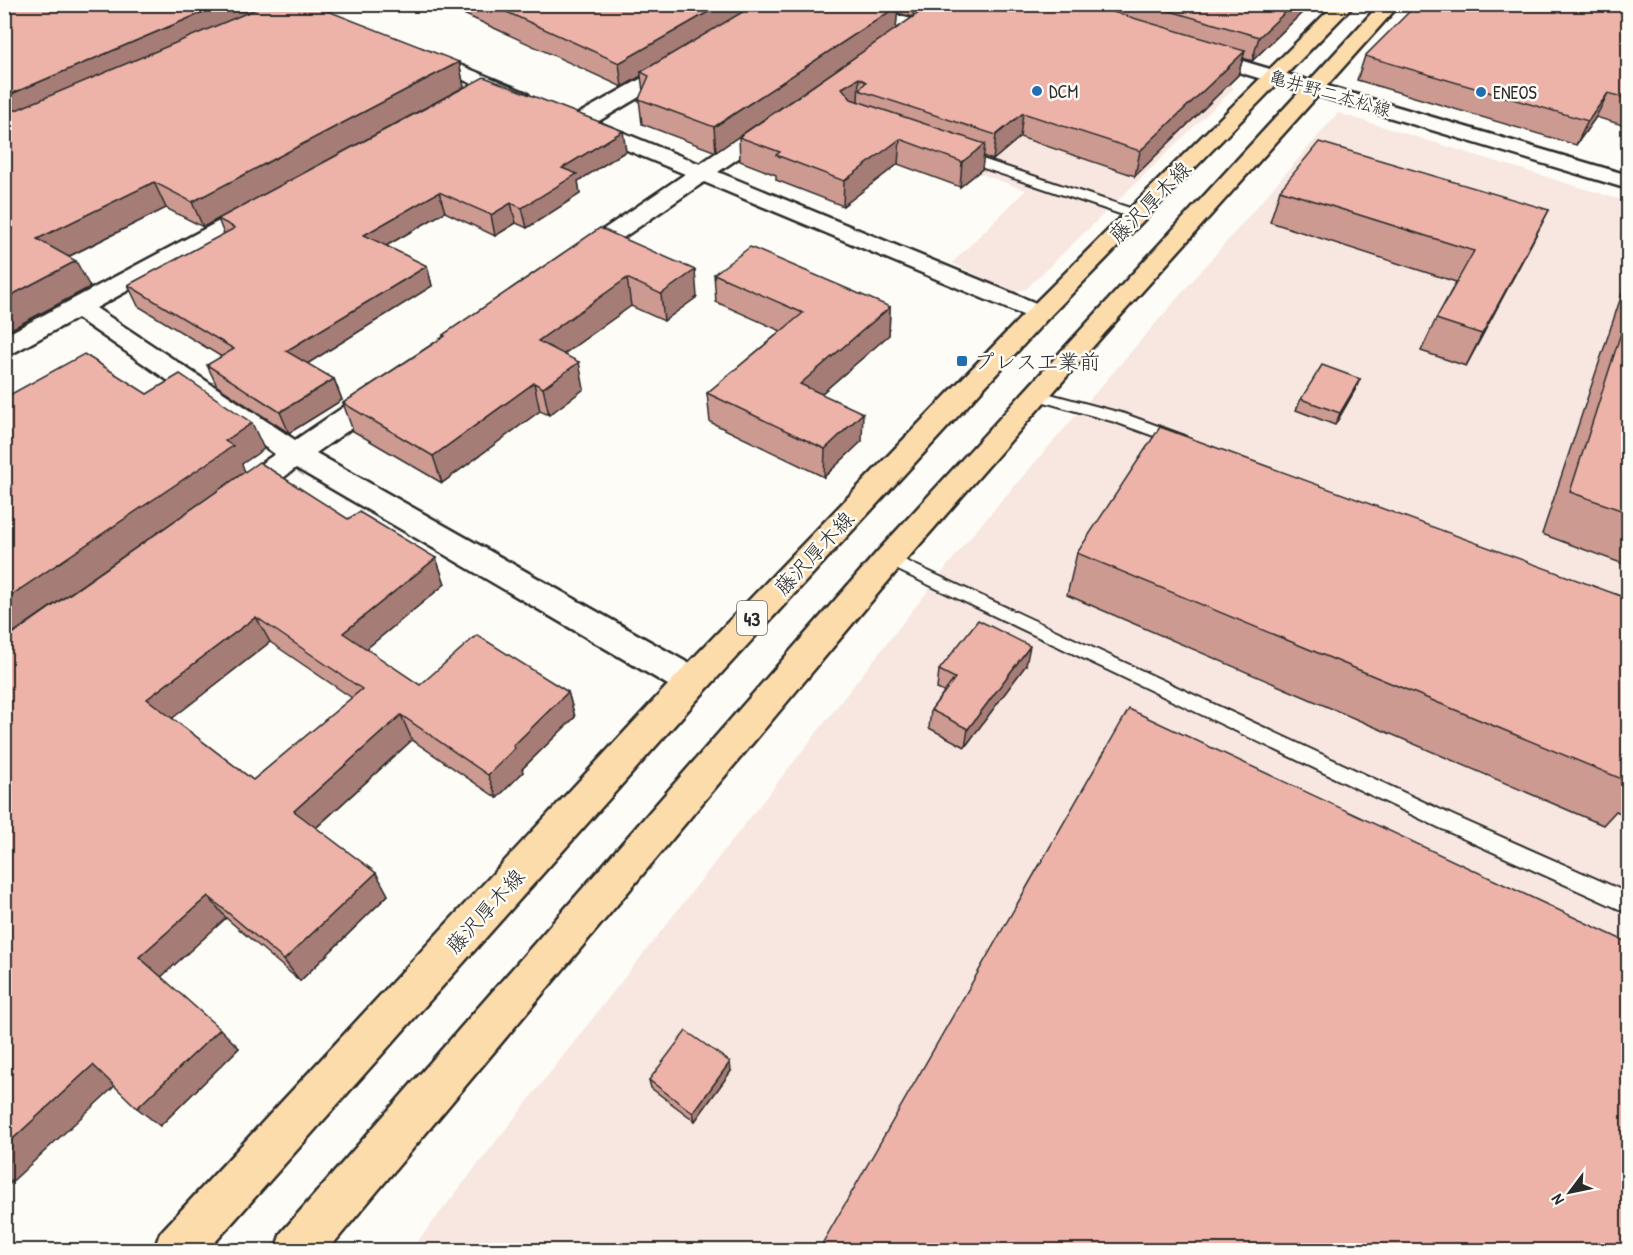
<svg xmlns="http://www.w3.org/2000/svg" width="1633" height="1255" font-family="'Patrick Hand','Klee One',sans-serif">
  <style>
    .built { fill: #f8e6e0 }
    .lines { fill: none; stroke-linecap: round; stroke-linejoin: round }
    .lane-casing { stroke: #2b2b2b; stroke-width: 4 }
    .street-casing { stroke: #2b2b2b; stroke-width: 5 }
    .secondary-casing { stroke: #2b2b2b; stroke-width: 5 }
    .primary-casing { stroke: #2b2b2b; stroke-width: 5 }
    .lane { fill: #fdfcf7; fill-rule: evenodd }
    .street { fill: #fdfcf7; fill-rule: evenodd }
    .secondary { fill: #fdfcf7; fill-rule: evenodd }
    .primary { fill: #fddcac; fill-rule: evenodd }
    .wall { fill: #cc9a91; stroke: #2b2b2b; stroke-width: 1.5; fill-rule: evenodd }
    .shaded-wall { fill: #a67d76; stroke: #2b2b2b; stroke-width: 1.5 }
    .building { fill: #edb3a9; stroke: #2b2b2b; stroke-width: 1.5; fill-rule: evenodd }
    .poi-dot { fill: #1f6fb2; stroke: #fdfcf7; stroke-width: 2 }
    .labels { text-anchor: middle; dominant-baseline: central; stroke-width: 5; stroke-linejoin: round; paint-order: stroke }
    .far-poi-label { font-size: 18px; fill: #2b2b2b; stroke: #fdfcf7; text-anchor: start }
    .far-street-label { font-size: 18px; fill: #2b2b2b; stroke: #fdfcf7 }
    .shield { fill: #fdfcf7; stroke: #6a6a68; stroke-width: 1.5 }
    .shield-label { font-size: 20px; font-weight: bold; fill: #2b2b2b }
    .street-label { font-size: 21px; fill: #2b2b2b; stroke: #fdfcf7 }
    .poi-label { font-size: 21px; fill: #2b2b2b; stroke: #fdfcf7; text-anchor: start }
  </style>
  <rect width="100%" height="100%" fill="#fdfcf7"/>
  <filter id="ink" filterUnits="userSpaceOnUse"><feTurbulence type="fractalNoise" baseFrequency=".0167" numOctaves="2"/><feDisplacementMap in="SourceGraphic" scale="12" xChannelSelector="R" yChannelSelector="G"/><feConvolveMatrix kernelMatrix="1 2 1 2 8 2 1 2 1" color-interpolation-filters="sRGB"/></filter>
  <g filter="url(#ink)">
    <g class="built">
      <path d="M1221 77 1234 88 1026 289 1011 292 952 263 1026 190 815 115Z"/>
      <path d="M1338 113 1628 202V1250H411L967 541Z"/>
    </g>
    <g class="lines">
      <g class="lane-casing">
        <g id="lane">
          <path d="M961 152 1142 212 1143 215 1137 219 1132 218 957 159 955 156Z"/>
          <path d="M1035 390 1125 414 1185 436 1187 440 1179 445 1115 422 1030 398 1027 395Z"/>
          <path d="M889 553 1454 816 1628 893V913L1440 828 883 563 880 559 883 555Z"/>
        </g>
      </g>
      <g class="street-casing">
        <g id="street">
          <path d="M811 4H847L925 22 928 26 925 30 918 32 813 8Z"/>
          <path d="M421 49 527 93 530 97 527 101 520 103 513 101 414 59 411 55 414 51Z"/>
          <path d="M681 58 688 60 691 64 688 68 597 122 700 164 768 117 776 116 784 117 787 122 784 127 718 172 1048 308 1052 313 1048 318 1039 321 1030 318 704 182 585 264 576 266 567 264 564 259 567 254 685 174 576 129 570 122 573 117 674 60Z"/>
          <path d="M261 201 269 203 273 208 269 213 96 308 295 440 376 385 386 382 396 385 400 391 396 397 316 453 704 672 709 682 704 692 692 696 680 692 296 468C276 482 249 512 223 504L219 497 223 490 275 454 77 318 13 353 4 355V336L253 203Z"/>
        </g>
      </g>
      <g class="secondary-casing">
        <path id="secondary" d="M1199 48 1628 175V189L1192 58 1189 54 1192 50Z"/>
      </g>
      <g class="primary-casing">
        <g id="primary">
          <path d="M1335 4H1355L1048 318 704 692 208 1250H154L160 1233 680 672 1030 308Z"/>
          <path d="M1380 4H1400L1104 334 900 567 328 1250H275L281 1233 878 551Z"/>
        </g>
      </g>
      <use href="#lane" class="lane"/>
      <use href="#street" class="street"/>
      <use href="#secondary" class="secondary"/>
      <use href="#primary" class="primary"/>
    </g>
    <g class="wall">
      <path d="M4 4 459 62 464 87 203 227 166 208 68 257 90 287 4 333Z"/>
      <path d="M442 4H929L913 17 897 13 896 29 716 152 642 124 639 99 643 91 641 76 622 87Z"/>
      <path d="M932 4H1311L1252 61 1243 58 1238 75 1135 176 1020 137 993 160 983 156 982 169 960 187 898 164 843 206 776 180V175L740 161 739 137Z"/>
      <path d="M1629 4V127L1596 117 1576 145 1357 80 1365 56Z"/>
      <path d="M626 151 578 181 580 194 527 228 516 223 495 236 445 212 386 246 427 266 432 286 307 364 334 379 342 400 289 433 217 386 207 365 222 357 138 306 128 285 224 234 218 219Z"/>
      <path d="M1280 190 1549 210 1466 366 1421 351 1436 319 1456 282 1270 222Z"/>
      <path d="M600 228 697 297 664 321 631 306 564 354 584 389 549 415 540 411 442 483 353 431 343 403 443 337V335Z"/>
      <path d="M1629 273V566L1542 534Z"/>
      <path d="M714 274 890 307 889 335 821 394 862 441 824 477 710 422 707 393 781 331 716 302Z"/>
      <path d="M1360 379 1355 390 1335 425 1296 410 1301 399Z"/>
      <path d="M348 519 436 558 445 584 366 649 420 685 568 692 575 717 522 769 523 772 497 798 412 740 316 828 376 873 388 895 300 981 226 918 161 977 239 1048 160 1126 115 1086 4 640ZM270 642 352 698 253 780 172 718Z"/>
      <path d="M1077 553 1629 599V817L1616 811 1603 825 1067 595Z"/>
      <path d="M1026 665 965 747 929 728 931 710 944 692 937 689 939 670Z"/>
      <path d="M731 1071 695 1121 651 1088 649 1080Z"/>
    </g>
    <g class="shaded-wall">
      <path d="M222 4H283L4 127V97Z"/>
      <path d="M722 4H764L641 72V76L622 87 619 63Z"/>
      <path d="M914 4H929L913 17Z"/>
      <path d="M1294 4H1311L1252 61 1259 37Z"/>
      <path d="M898 6 896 29 716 152 714 127Z"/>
      <path d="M1245 51 1238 75 1135 176 1140 151Z"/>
      <path d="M459 62 464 87 203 227 192 202Z"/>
      <path d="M859 78 858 102 842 113V88Z"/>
      <path d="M1608 93 1596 117 1576 145 1588 121Z"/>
      <path d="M1023 113 1020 137 993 160 996 135Z"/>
      <path d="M623 131 626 151 578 181 580 194 527 228 522 208 562 168Z"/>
      <path d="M900 139 898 164 843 206 844 181Z"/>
      <path d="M985 144 982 169 960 187 962 162Z"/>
      <path d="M154 182 166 208 51 265 37 239Z"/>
      <path d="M439 192 445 212 370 255 364 235Z"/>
      <path d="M511 203 516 223 495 236 491 215Z"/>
      <path d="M1549 210 1533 241 1466 366 1482 334Z"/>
      <path d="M76 261 90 287 4 333V299Z"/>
      <path d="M427 266 432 286 294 372 286 351Z"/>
      <path d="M695 270 697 297 664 321 661 294Z"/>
      <path d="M627 278 631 306 544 368 538 341Z"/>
      <path d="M890 307 889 335 800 412V384Z"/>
      <path d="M579 362 584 389 549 415 543 388Z"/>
      <path d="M334 379 342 400 289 433 280 412Z"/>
      <path d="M1360 379 1355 390 1335 425 1340 413Z"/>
      <path d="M534 383 540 411 442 483 433 456Z"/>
      <path d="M863 413 862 441 824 477 825 449Z"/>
      <path d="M252 423 264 449 242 464 245 472 4 639V600L225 441Z"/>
      <path d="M436 558 445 584 355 658 343 633Z"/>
      <path d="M256 617 270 642 165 724 147 699Z"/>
      <path d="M1030 646 1026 665 965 747 968 729Z"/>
      <path d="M568 692 575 717 522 769 523 772 497 798 488 775 513 746Z"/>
      <path d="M401 715 412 740 309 834 294 811Z"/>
      <path d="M376 873 388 895 300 981 284 960Z"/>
      <path d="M208 896 226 918 160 978 139 957Z"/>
      <path d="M220 1029 239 1048 160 1126 137 1108Z"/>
      <path d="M730 1062 731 1071 695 1121 693 1113Z"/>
      <path d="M93 1065 117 1084 4 1189V1147Z"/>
    </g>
    <g class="building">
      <path d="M4 4H222L4 97Z"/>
      <path d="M268 4H310L459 62 192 202 154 182 37 239 76 261 4 299V115Z"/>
      <path d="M489 4H722L619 63Z"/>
      <path d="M756 4H892L898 6 714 127 639 99 649 76 641 72Z"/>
      <path d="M932 4H1086L1245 51 1140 151 1023 113 996 135 861 91 860 89 866 82 859 78 842 88 851 99 985 144 962 162 900 139 844 181 776 155 780 152 739 137Z"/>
      <path d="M1146 4H1294L1259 37Z"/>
      <path d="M1417 4H1629V99L1608 93 1588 121 1365 56Z"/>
      <path d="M484 77 623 131 562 168 577 174 522 208 511 203 491 215 439 192 364 235 427 266 286 351 334 379 280 412 207 365 234 349 128 285 235 228 218 219Z"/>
      <path d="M1319 142 1549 210 1482 334 1436 319 1474 251 1280 190Z"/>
      <path d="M600 228 695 270 661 294 627 278 538 341 579 362 543 388 534 383 433 456 343 403 445 336 443 335Z"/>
      <path d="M750 247 890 307 800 384 863 413 825 449 707 393 803 313 714 274Z"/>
      <path d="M1629 308V513L1570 492Z"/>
      <path d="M84 354 147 394 180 374 252 423 225 441 233 446 4 600V398Z"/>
      <path d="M1322 365 1360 379 1340 413 1301 399Z"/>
      <path d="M1160 427 1629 599V782L1077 553Z"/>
      <path d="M259 462 348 519 359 512 436 558 343 633 420 685 477 635 568 692 513 746 515 748 488 775 401 715 294 811 376 873 284 960 208 896 139 957 220 1029 137 1108 93 1065 4 1147V640ZM256 617 362 689 253 780 147 699Z"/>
      <path d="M978 620 1030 646 968 729 931 710 955 678 939 670Z"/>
      <path d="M1129 709 1629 943V1251H818Z"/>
      <path d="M686 1031 730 1062 693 1113 649 1080Z"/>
    </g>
  </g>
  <g class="poi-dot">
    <circle cx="1037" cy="91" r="6"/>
    <circle cx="1481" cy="92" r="6"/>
    <rect x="956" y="355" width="12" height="12" rx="3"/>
  </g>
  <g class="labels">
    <g class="far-poi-label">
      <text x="1049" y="91">DCM</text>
      <text x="1493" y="92">ENEOS</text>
    </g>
    <g class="far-street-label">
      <text transform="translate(1330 93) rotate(16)">亀井野二本松線</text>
    </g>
    <rect class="shield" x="737" y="601" width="30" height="34" rx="4.5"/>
    <g class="shield-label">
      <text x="752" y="618">43</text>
    </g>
    <g class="street-label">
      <text transform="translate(1150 202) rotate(-45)">藤沢厚木線</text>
      <text transform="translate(814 553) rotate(-47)">藤沢厚木線</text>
      <text transform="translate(485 911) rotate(-48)">藤沢厚木線</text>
    </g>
    <g class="poi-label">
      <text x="974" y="361">プレス工業前</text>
    </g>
  </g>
  <rect width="1633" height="1255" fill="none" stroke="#fdfcf7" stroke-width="24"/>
  <rect x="12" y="12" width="1609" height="1231" fill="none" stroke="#2b2b2b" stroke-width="2" filter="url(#ink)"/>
  <g transform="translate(1570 1192) rotate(238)" stroke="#fdfcf7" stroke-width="4.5" paint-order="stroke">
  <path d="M0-4.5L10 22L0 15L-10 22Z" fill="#2b2b2b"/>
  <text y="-9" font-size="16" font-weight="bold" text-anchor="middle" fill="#2b2b2b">N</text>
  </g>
</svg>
